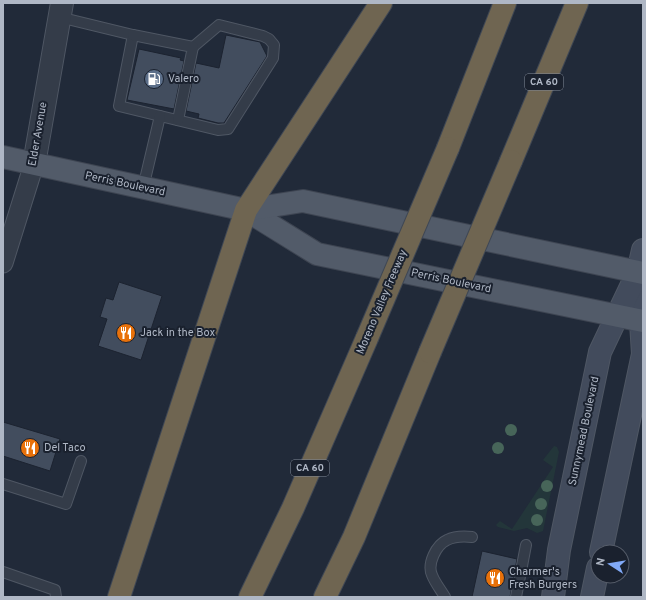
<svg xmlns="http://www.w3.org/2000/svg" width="646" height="600" font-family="Overpass,sans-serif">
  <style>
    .green { fill: #23363a }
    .building { fill: #424d5e; stroke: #1c2330 }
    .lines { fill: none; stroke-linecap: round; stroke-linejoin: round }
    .service-casing { stroke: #4f5764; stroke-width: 12 }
    .minor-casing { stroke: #4f5764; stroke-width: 21 }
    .tertiary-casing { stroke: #4f5764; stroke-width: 24 }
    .secondary-casing { stroke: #4f5764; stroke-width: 24 }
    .primary-casing { stroke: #3e4552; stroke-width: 24 }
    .motorway-casing { stroke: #3f4754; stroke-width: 24 }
    .service { stroke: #343c49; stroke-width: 10 }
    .minor { stroke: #343c49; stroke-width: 19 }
    .tertiary { stroke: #343c49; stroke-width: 22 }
    .secondary { stroke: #424b5c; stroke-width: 22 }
    .primary { stroke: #525b69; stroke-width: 22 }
    .motorway { stroke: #6f6551; stroke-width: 22 }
    .motorway-bridge-casing { stroke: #3f4754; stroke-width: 24; stroke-linecap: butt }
    .motorway-bridge { stroke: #6f6551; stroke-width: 22 }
    .tree { fill: #476559 }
    .labels { text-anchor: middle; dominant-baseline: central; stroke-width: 4; stroke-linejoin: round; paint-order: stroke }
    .shield { fill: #1a212e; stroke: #828a98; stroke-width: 1 }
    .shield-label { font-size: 10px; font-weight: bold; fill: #afb7c5 }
    .poi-label { font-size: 11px; fill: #afb7c5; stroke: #1a212e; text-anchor: start }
    .street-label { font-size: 11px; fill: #afb7c5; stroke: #1a212e }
  </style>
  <rect width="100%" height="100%" fill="#212a39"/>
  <path class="green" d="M554 446 557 447 559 452 543 531 537 533 527 528 514 531 498 527 496 525 500 521 512 529 553 467 543 460Z"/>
  <g class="building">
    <path d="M226 35 260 42 267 56 224 123H218L198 118 199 114 186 111 196 63 219 68Z"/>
    <path d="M139 49 181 58 180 60 184 61 174 109 127 100Z"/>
    <path d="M119 282 162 296 141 360 98 346 107 319 100 317 106 298 113 300Z"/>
    <path d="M3 422 60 439 50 471 3 456Z"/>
    <path d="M482 551 517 559 510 597H472Z"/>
  </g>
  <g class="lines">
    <g class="service-casing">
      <g id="service">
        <path d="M59 17 133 35 119 106 218 130 228 129 273 58 274 45 269 39 263 36 219 25 193 47"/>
        <path d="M133 35 193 47 178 120"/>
        <path d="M143 188 160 116"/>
        <path d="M3 484 66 504 81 461"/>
        <path d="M3 572 55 590 56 597"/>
        <path d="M445 597C441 590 435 583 432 575 427 564 436 545 447 540 455 536 463 536 472 537"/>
        <path d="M516 597 526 545"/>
      </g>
    </g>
    <g class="minor-casing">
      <path id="minor" d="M3 263 34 164"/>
    </g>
    <g class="tertiary-casing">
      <path id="tertiary" d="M34 164 62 3"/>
    </g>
    <g class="secondary-casing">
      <g id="secondary">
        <path d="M601 552 643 354 638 275"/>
        <path d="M553 597 559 550 600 352 638 272 643 250"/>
        <path d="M592 597 598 568"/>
      </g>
    </g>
    <g class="primary-casing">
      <g id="primary">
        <path d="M3 157 246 210 317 254 643 321"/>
        <path d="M246 210 303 201 643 273"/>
      </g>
    </g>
    <g class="motorway-casing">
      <g id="motorway">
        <path d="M448 148 505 3"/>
        <path d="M511 161 577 3"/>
        <path d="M119 597 246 210 381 3"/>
        <path d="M250 597 293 508 367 338"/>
        <path d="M325 597 354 537 430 352"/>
      </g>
    </g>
    <use href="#service" class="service"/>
    <use href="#minor" class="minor"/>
    <use href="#tertiary" class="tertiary"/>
    <use href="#secondary" class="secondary"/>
    <use href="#primary" class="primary"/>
    <use href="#motorway" class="motorway"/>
    <g class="motorway-bridge-casing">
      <g id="motorway-bridge">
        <path d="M367 338 448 148"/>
        <path d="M430 352 511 161"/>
      </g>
    </g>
    <use href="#motorway-bridge" class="motorway-bridge"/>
  </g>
  <g class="tree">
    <circle cx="511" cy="430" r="6"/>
    <circle cx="498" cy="448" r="6"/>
    <circle cx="547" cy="486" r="6"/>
    <circle cx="541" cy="504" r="6"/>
    <circle cx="537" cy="520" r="6"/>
  </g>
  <defs>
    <g id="fuel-disc" transform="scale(1)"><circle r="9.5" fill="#5c6f8a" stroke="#1a212e"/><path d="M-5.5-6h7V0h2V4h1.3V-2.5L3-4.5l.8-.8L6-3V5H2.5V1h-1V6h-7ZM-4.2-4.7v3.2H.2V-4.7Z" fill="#fff"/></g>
    <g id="restaurant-disc" transform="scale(1)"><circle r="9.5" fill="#e8710a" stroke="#1a212e"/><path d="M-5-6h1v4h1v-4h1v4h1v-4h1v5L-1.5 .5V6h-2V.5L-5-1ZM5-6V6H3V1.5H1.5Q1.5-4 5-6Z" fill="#fff"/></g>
  </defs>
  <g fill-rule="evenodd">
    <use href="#fuel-disc" x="154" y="79"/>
    <use href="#restaurant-disc" x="126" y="333"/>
    <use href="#restaurant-disc" x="30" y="448"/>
    <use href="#restaurant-disc" x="495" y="578"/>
  </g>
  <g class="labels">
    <g class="shield">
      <rect x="525" y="74" width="38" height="16" rx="3"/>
      <rect x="291" y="460" width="38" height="16" rx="3"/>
    </g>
    <g class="shield-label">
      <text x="544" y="82">CA 60</text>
      <text x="310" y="468">CA 60</text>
    </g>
    <g class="poi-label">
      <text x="168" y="79">Valero</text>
      <text x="140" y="333">Jack in the Box</text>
      <text x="44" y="448">Del Taco</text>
      <text x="509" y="572">Charmer's<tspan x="509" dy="13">Fresh Burgers</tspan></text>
    </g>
    <g class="street-label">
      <text transform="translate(38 134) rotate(-80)">Elder Avenue</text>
      <text transform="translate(125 184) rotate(12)">Perris Boulevard</text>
      <text transform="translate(451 281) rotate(12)">Perris Boulevard</text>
      <text transform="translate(382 302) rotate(-67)">Moreno Valley Freeway</text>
      <text transform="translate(584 431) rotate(-78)">Sunnymead Boulevard</text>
    </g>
  </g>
  <rect width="646" height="600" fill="none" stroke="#afb7c5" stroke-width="8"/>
  <g transform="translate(610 564) rotate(282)"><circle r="19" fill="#1a212e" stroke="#565d6a"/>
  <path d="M0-3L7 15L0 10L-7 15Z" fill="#81aaf8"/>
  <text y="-6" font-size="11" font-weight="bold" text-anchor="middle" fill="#afb7c5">N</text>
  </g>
</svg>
